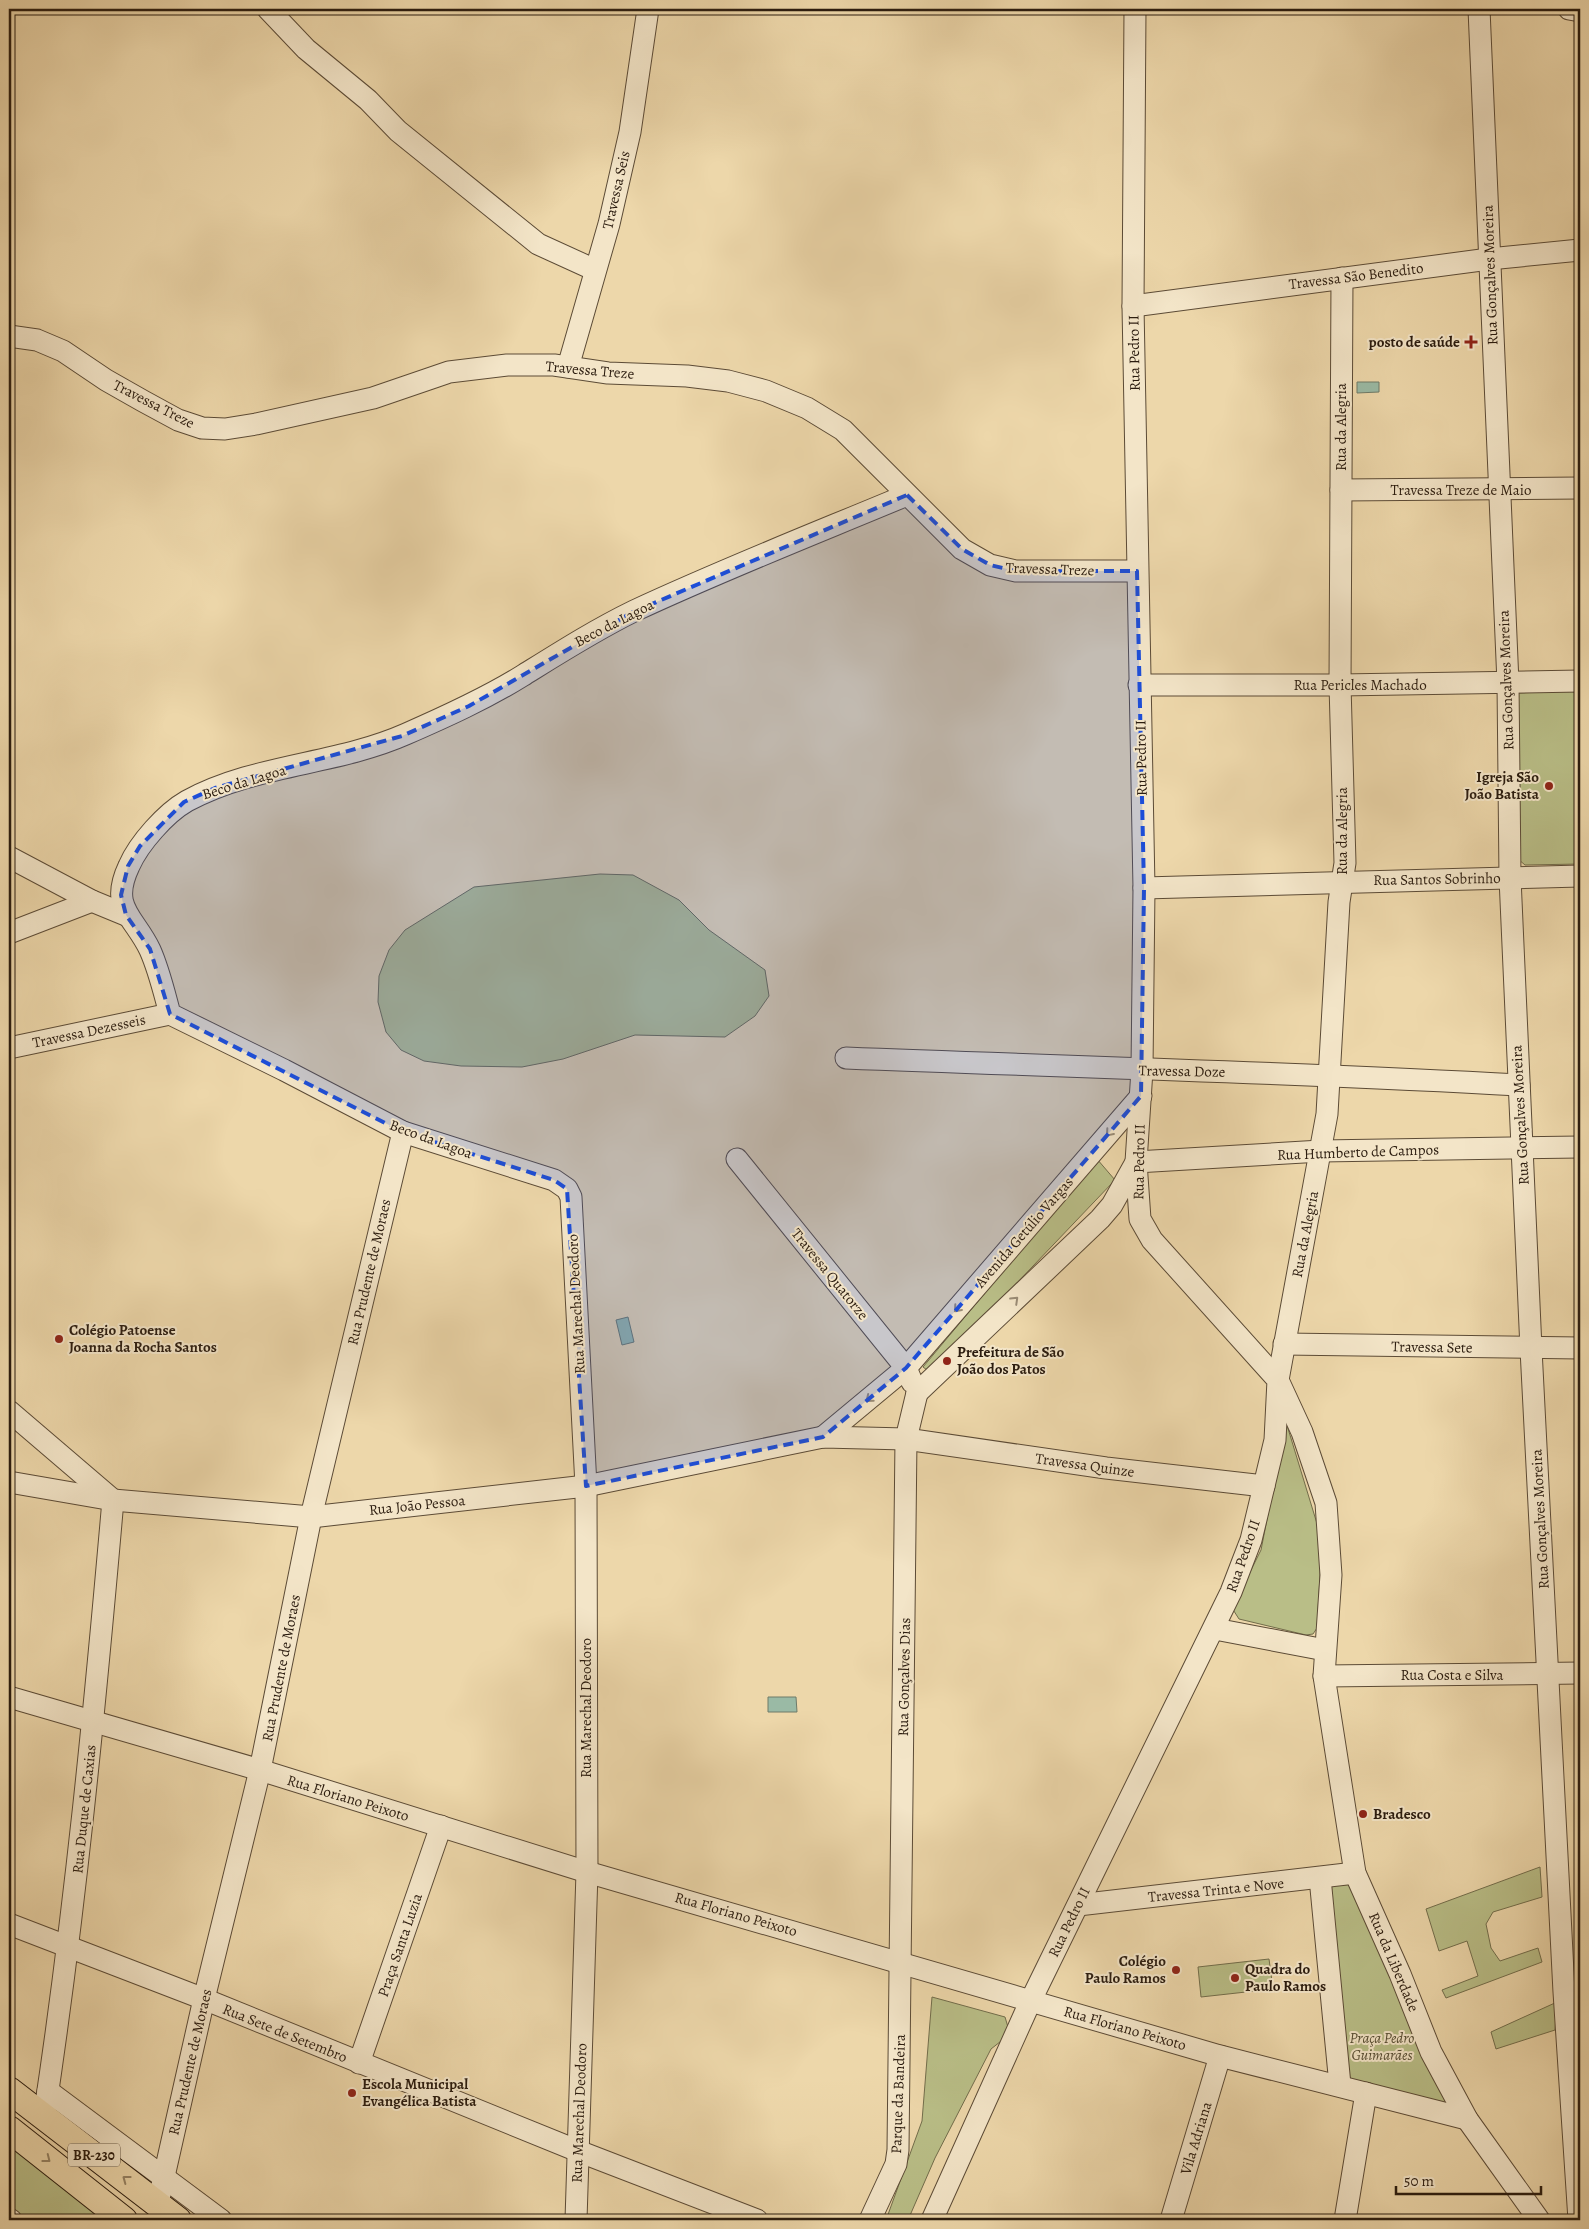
<svg xmlns="http://www.w3.org/2000/svg" width="1589" height="2229" font-family="Alegreya,serif">
  <style>
    .green { fill: #b9be87; stroke: #726d4b }
    .water { fill: #9abaa5; stroke: #6e7b69 }
    .lines { fill: none; stroke-linecap: round; stroke-linejoin: round }
    .minor-casing { stroke: #5c4b36; stroke-width: 23 }
    .major-casing { stroke: #2b1c0f; stroke-width: 28 }
    .minor { stroke: #f3e5c8; stroke-width: 21 }
    .major { stroke: #edd7aa; stroke-width: 26 }
    .oneway { stroke: #998b75 }
    .oneway2 { stroke: #968364 }
    .marked { fill: #1d4ed8; fill-opacity: 0.2; stroke: #1d4ed8; stroke-width: 4; stroke-dasharray: 10 6; stroke-linejoin: round }
    .poi-dot { fill: #8f2418; stroke: #f3e5c8; stroke-width: 2 }
    .labels { text-anchor: middle; dominant-baseline: central; stroke-width: 4; stroke-linejoin: round; paint-order: stroke }
    .shield { fill: #f3e5c8; stroke: #675846; stroke-width: 1 }
    .shield-label { font-size: 14px; font-weight: bold; fill: #2b1c0f }
    .street-label { font-size: 15px; fill: #2b1c0f; stroke: #f3e5c8 }
    .poi-label { font-size: 15px; font-weight: bold; fill: #2b1c0f; stroke: #f3e5c8; text-anchor: start }
    .park-label { font-size: 15px; font-style: italic; fill: #564d33; stroke: #f3e5c8 }
  </style>
  <rect width="100%" height="100%" fill="#edd7aa"/>
  <filter id="stains"><feTurbulence type="fractalNoise" baseFrequency=".004" numOctaves="4"/><feColorMatrix values="0 0 0 0 .2 0 0 0 0 .09 0 0 0 0 .02 0 0 0 .5 -.17"/></filter>
  <radialGradient id="worn" r=".72"><stop offset=".6" stop-color="#630" stop-opacity="0"/><stop offset="1" stop-color="#630" stop-opacity=".3"/></radialGradient>
  <g class="green">
    <path d="M1580 690V864L1525 865 1518 859V693Z"/>
    <path d="M600 874 633 875 679 900 709 930 765 970 769 996 755 1016 725 1037 635 1035 563 1059 522 1067 461 1066 424 1061 401 1050 386 1032 378 1002 379 976 389 950 405 930 474 887Z"/>
    <path d="M1097 1159 1115 1180 931 1373 923 1367Z"/>
    <path d="M1286 1422 1322 1540 1317 1628 1313 1634 1306 1635 1239 1619 1232 1608 1261 1550Z"/>
    <path d="M1540 1867 1542 1897 1493 1912 1486 1924 1491 1948 1500 1961 1538 1948 1542 1962 1446 1998 1442 1990 1478 1976 1467 1941 1439 1951 1426 1909Z"/>
    <path d="M1353 1877 1456 2112 1345 2082 1324 1880Z"/>
    <path d="M1269 1959 1273 1989 1201 1997 1198 1967Z"/>
    <path d="M932 1997 1005 2017 1010 2034 991 2049 935 2158 908 2220H886L922 2121Z"/>
    <path d="M1557 2002 1555 2030 1496 2049 1491 2032Z"/>
    <path d="M9 2137 113 2220H27L9 2206Z"/>
  </g>
  <g class="water">
    <path d="M1357 382H1379V392L1357 393Z"/>
    <path d="M628 1317 634 1342 622 1345 616 1320Z"/>
    <path d="M768 1697H796L797 1712H768Z"/>
  </g>
  <g class="lines">
    <g class="minor-casing">
      <g id="minor">
        <path d="M268 9 306 49 368 100 398 131 538 244 595 270"/>
        <path d="M1479 9 1508 683 1510 878 1531 1349 1564 1992 1579 2220"/>
        <path d="M1569 9 1580 11"/>
        <path d="M1342 278 1340 685 1345 863 1339 902 1327 1114 1278 1380 1302 1432 1326 1503 1331 1575 1324 1676 1355 1873 1400 1974 1431 2052 1467 2119 1539 2220"/>
        <path d="M1133 306 1489 259 1580 250"/>
        <path d="M9 336 37 340 63 351 106 380 143 401 178 420 202 428 225 429 256 424 373 398 449 372 507 365H554L608 373 687 376 728 381 766 391 807 408 843 430 962 549 990 565 1016 571H1137"/>
        <path d="M568 367 609 224 630 132 648 9"/>
        <path d="M1341 490 1580 488"/>
        <path d="M1139 685H1340L1580 681"/>
        <path d="M9 857 92 901 126 915"/>
        <path d="M1144 888 1580 876"/>
        <path d="M9 933 92 901"/>
        <path d="M9 1048 170 1014"/>
        <path d="M846 1058C1070 1067 1295 1072 1519 1085"/>
        <path d="M737 1159 906 1368 912 1382"/>
        <path d="M1284 1344 1580 1348"/>
        <path d="M917 1393 1100 1219 1112 1205 1136 1162 1321 1151 1580 1147"/>
        <path d="M9 1411 113 1500C95 1707 75 1912 44 2117"/>
        <path d="M823 1437 906 1368 1141 1096"/>
        <path d="M9 1482 113 1500 311 1517 586 1486 823 1437 906 1439 1106 1468 1264 1486"/>
        <path d="M1215 1629 1325 1650"/>
        <path d="M1324 1676 1580 1673"/>
        <path d="M9 1697 260 1770 587 1872 1220 2056 1467 2119"/>
        <path d="M1320 1878 1340 2085"/>
        <path d="M1078 1905 1355 1873"/>
        <path d="M9 1924 204 1999 578 2151 757 2220"/>
        <path d="M359 2063 441 1826"/>
        <path d="M48 2091 221 2220"/>
        <path d="M158 2203 204 1999 260 1770 311 1517 403 1132"/>
        <path d="M9 2219 11 2220"/>
        <path d="M576 2220 587 1872 586 1486 571 1197 567 1189 554 1180 403 1132 284 1070 170 1014C164 992 159 970 150 950 134 916 109 908 129 866 139 843 166 813 187 801 255 764 336 765 406 734 445 717 485 699 522 676 559 653 595 630 634 611 724 569 816 533 907 495"/>
        <path d="M870 2220 896 2164 898 2150 906 1439 917 1393"/>
        <path d="M932 2220 1031 2000 1231 1592 1251 1540 1275 1440 1278 1380 1152 1240 1140 1219 1136 1162 1142 1070 1144 888 1133 306 1135 9"/>
        <path d="M1171 2220 1220 2056"/>
        <path d="M1345 2220 1366 2093"/>
      </g>
    </g>
    <g class="major-casing">
      <g id="major">
        <path d="M9 2090 178 2220"/>
        <path d="M9 2129 124 2220"/>
      </g>
    </g>
    <use href="#minor" class="minor"/>
    <use href="#major" class="major"/>
  </g>
  <defs><path id="oneway-chevron" d="M-2-3.5L2.5 0L-2 3.5" fill="none" stroke-width="1.6" stroke-linecap="round" stroke-linejoin="round" transform="scale(1.25)"/></defs>
  <g class="oneway">
    <use href="#oneway-chevron" transform="translate(1109 1133) rotate(131)"/>
    <use href="#oneway-chevron" transform="translate(1015 1300) rotate(-44)"/>
    <use href="#oneway-chevron" transform="translate(957 1309) rotate(131)"/>
    <use href="#oneway-chevron" transform="translate(869 1399) rotate(141)"/>
  </g>
  <g class="oneway2">
    <use href="#oneway-chevron" transform="translate(47 2159) rotate(38)"/>
    <use href="#oneway-chevron" transform="translate(126 2179) rotate(-143)"/>
  </g>
  <path class="marked" d="M907 495 962 549 990 565 1016 571H1137L1144 888 1141 1096 906 1368 823 1437 586 1486 567 1189 554 1180 403 1132 170 1014 150 949 126 915 121 895 128 866 140 846 184 802 215 788 402 736 469 706 633 612Z"/>
  <g class="poi-dot">
    <path d="M1468.5 334.5h5v5h5v5h-5v5h-5v-5h-5v-5h5z"/>
    <circle cx="1549" cy="786" r="5"/>
    <circle cx="59" cy="1339" r="5"/>
    <circle cx="947" cy="1361" r="5"/>
    <circle cx="1363" cy="1814" r="5"/>
    <circle cx="1176" cy="1970" r="5"/>
    <circle cx="1235" cy="1978" r="5"/>
    <circle cx="352" cy="2093" r="5"/>
  </g>
  <g class="labels">
    <rect class="shield" x="68" y="2143.5" width="52" height="23" rx="4"/>
    <g class="shield-label">
      <text x="94" y="2155">BR-230</text>
    </g>
    <g class="street-label">
      <text transform="translate(616 190) rotate(-77)">Travessa Seis</text>
      <text transform="translate(1490 275) rotate(-92)">Rua Gonçalves Moreira</text>
      <text transform="translate(1356 276) rotate(-7)">Travessa São Benedito</text>
      <text transform="translate(1134 353) rotate(-91)">Rua Pedro II</text>
      <text transform="translate(590 370) rotate(5)">Travessa Treze</text>
      <text transform="translate(154 404) rotate(27)">Travessa Treze</text>
      <text transform="translate(1341 427) rotate(-90)">Rua da Alegria</text>
      <text x="1461" y="490">Travessa Treze de Maio</text>
      <text transform="translate(1050 569) rotate(2)">Travessa Treze</text>
      <text transform="translate(614 623) rotate(-27)">Beco da Lagoa</text>
      <text transform="translate(1506 680) rotate(-92)">Rua Gonçalves Moreira</text>
      <text x="1360" y="685">Rua Pericles Machado</text>
      <text transform="translate(1141 758) rotate(-91)">Rua Pedro II</text>
      <text transform="translate(244 782) rotate(-17)">Beco da Lagoa</text>
      <text transform="translate(1342 831) rotate(-90)">Rua da Alegria</text>
      <text transform="translate(1437 879) rotate(-1)">Rua Santos Sobrinho</text>
      <text transform="translate(89 1031) rotate(-12)">Travessa Dezesseis</text>
      <text transform="translate(1182 1071) rotate(1)">Travessa Doze</text>
      <text transform="translate(1520 1115) rotate(-93)">Rua Gonçalves Moreira</text>
      <text transform="translate(431 1139) rotate(20)">Beco da Lagoa</text>
      <text transform="translate(1358 1152) rotate(-2)">Rua Humberto de Campos</text>
      <text transform="translate(1139 1162) rotate(-89)">Rua Pedro II</text>
      <text transform="translate(1024 1232) rotate(-49)">Avenida Getúlio Vargas</text>
      <text transform="translate(1305 1234) rotate(-79)">Rua da Alegria</text>
      <text transform="translate(369 1272) rotate(-77)">Rua Prudente de Moraes</text>
      <text transform="translate(830 1274) rotate(51)">Travessa Quatorze</text>
      <text transform="translate(576 1304) rotate(-93)">Rua Marechal Deodoro</text>
      <text transform="translate(1432 1347) rotate(1)">Travessa Sete</text>
      <text transform="translate(1085 1465) rotate(8)">Travessa Quinze</text>
      <text transform="translate(417 1505) rotate(-6)">Rua João Pessoa</text>
      <text transform="translate(1540 1519) rotate(-93)">Rua Gonçalves Moreira</text>
      <text transform="translate(1243 1556) rotate(-71)">Rua Pedro II</text>
      <text transform="translate(281 1668) rotate(-79)">Rua Prudente de Moraes</text>
      <text x="1452" y="1675">Rua Costa e Silva</text>
      <text transform="translate(904 1677) rotate(-89)">Rua Gonçalves Dias</text>
      <text transform="translate(586 1708) rotate(-90)">Rua Marechal Deodoro</text>
      <text transform="translate(348 1798) rotate(17)">Rua Floriano Peixoto</text>
      <text transform="translate(84 1809) rotate(-84)">Rua Duque de Caxias</text>
      <text transform="translate(1216 1890) rotate(-6)">Travessa Trinta e Nove</text>
      <text transform="translate(736 1914) rotate(16)">Rua Floriano Peixoto</text>
      <text transform="translate(1069 1922) rotate(-64)">Rua Pedro II</text>
      <text transform="translate(400 1945) rotate(-71)">Praça Santa Luzia</text>
      <text transform="translate(1394 1962) rotate(67)">Rua da Liberdade</text>
      <text transform="translate(1125 2028) rotate(16)">Rua Floriano Peixoto</text>
      <text transform="translate(285 2033) rotate(22)">Rua Sete de Setembro</text>
      <text transform="translate(190 2062) rotate(-77)">Rua Prudente de Moraes</text>
      <text transform="translate(898 2094) rotate(-88)">Parque da Bandeira</text>
      <text transform="translate(579 2113) rotate(-88)">Rua Marechal Deodoro</text>
      <text transform="translate(1196 2138) rotate(-73)">Vila Adriana</text>
    </g>
    <g class="poi-label">
      <text x="1460" y="342" text-anchor="end">posto de saúde</text>
      <text x="1539" y="777" text-anchor="end">Igreja São<tspan x="1539" dy="17">João Batista</tspan></text>
      <text x="69" y="1330">Colégio Patoense<tspan x="69" dy="17">Joanna da Rocha Santos</tspan></text>
      <text x="957" y="1352">Prefeitura de São<tspan x="957" dy="17">João dos Patos</tspan></text>
      <text x="1373" y="1814">Bradesco</text>
      <text x="1166" y="1961" text-anchor="end">Colégio<tspan x="1166" dy="17">Paulo Ramos</tspan></text>
      <text x="1245" y="1969">Quadra do<tspan x="1245" dy="17">Paulo Ramos</tspan></text>
      <text x="362" y="2084">Escola Municipal<tspan x="362" dy="17">Evangélica Batista</tspan></text>
    </g>
    <g class="park-label">
      <text x="1382" y="2038">Praça Pedro<tspan x="1382" dy="17">Guimarães</tspan></text>
    </g>
  </g>
  <rect width="1589" height="2229" fill="none" stroke="#edd7aa" stroke-width="30"/>
  <rect x="10" y="10" width="1569" height="2209" fill="none" stroke="#2b1c0f" stroke-width="2.5"/>
  <rect x="15" y="15" width="1559" height="2199" fill="none" stroke="#2b1c0f"/>
  <path d="M1396 2186v8h145v-8" fill="none" stroke="#2b1c0f" stroke-width="2.5"/>
  <text x="1404" y="2186" font-size="15" fill="#2b1c0f" stroke="#f3e5c8" stroke-width="4" paint-order="stroke">50 m</text>
  <rect width="100%" height="100%" filter="url(#stains)"/>
  <rect width="100%" height="100%" fill="url(#worn)"/>
</svg>
